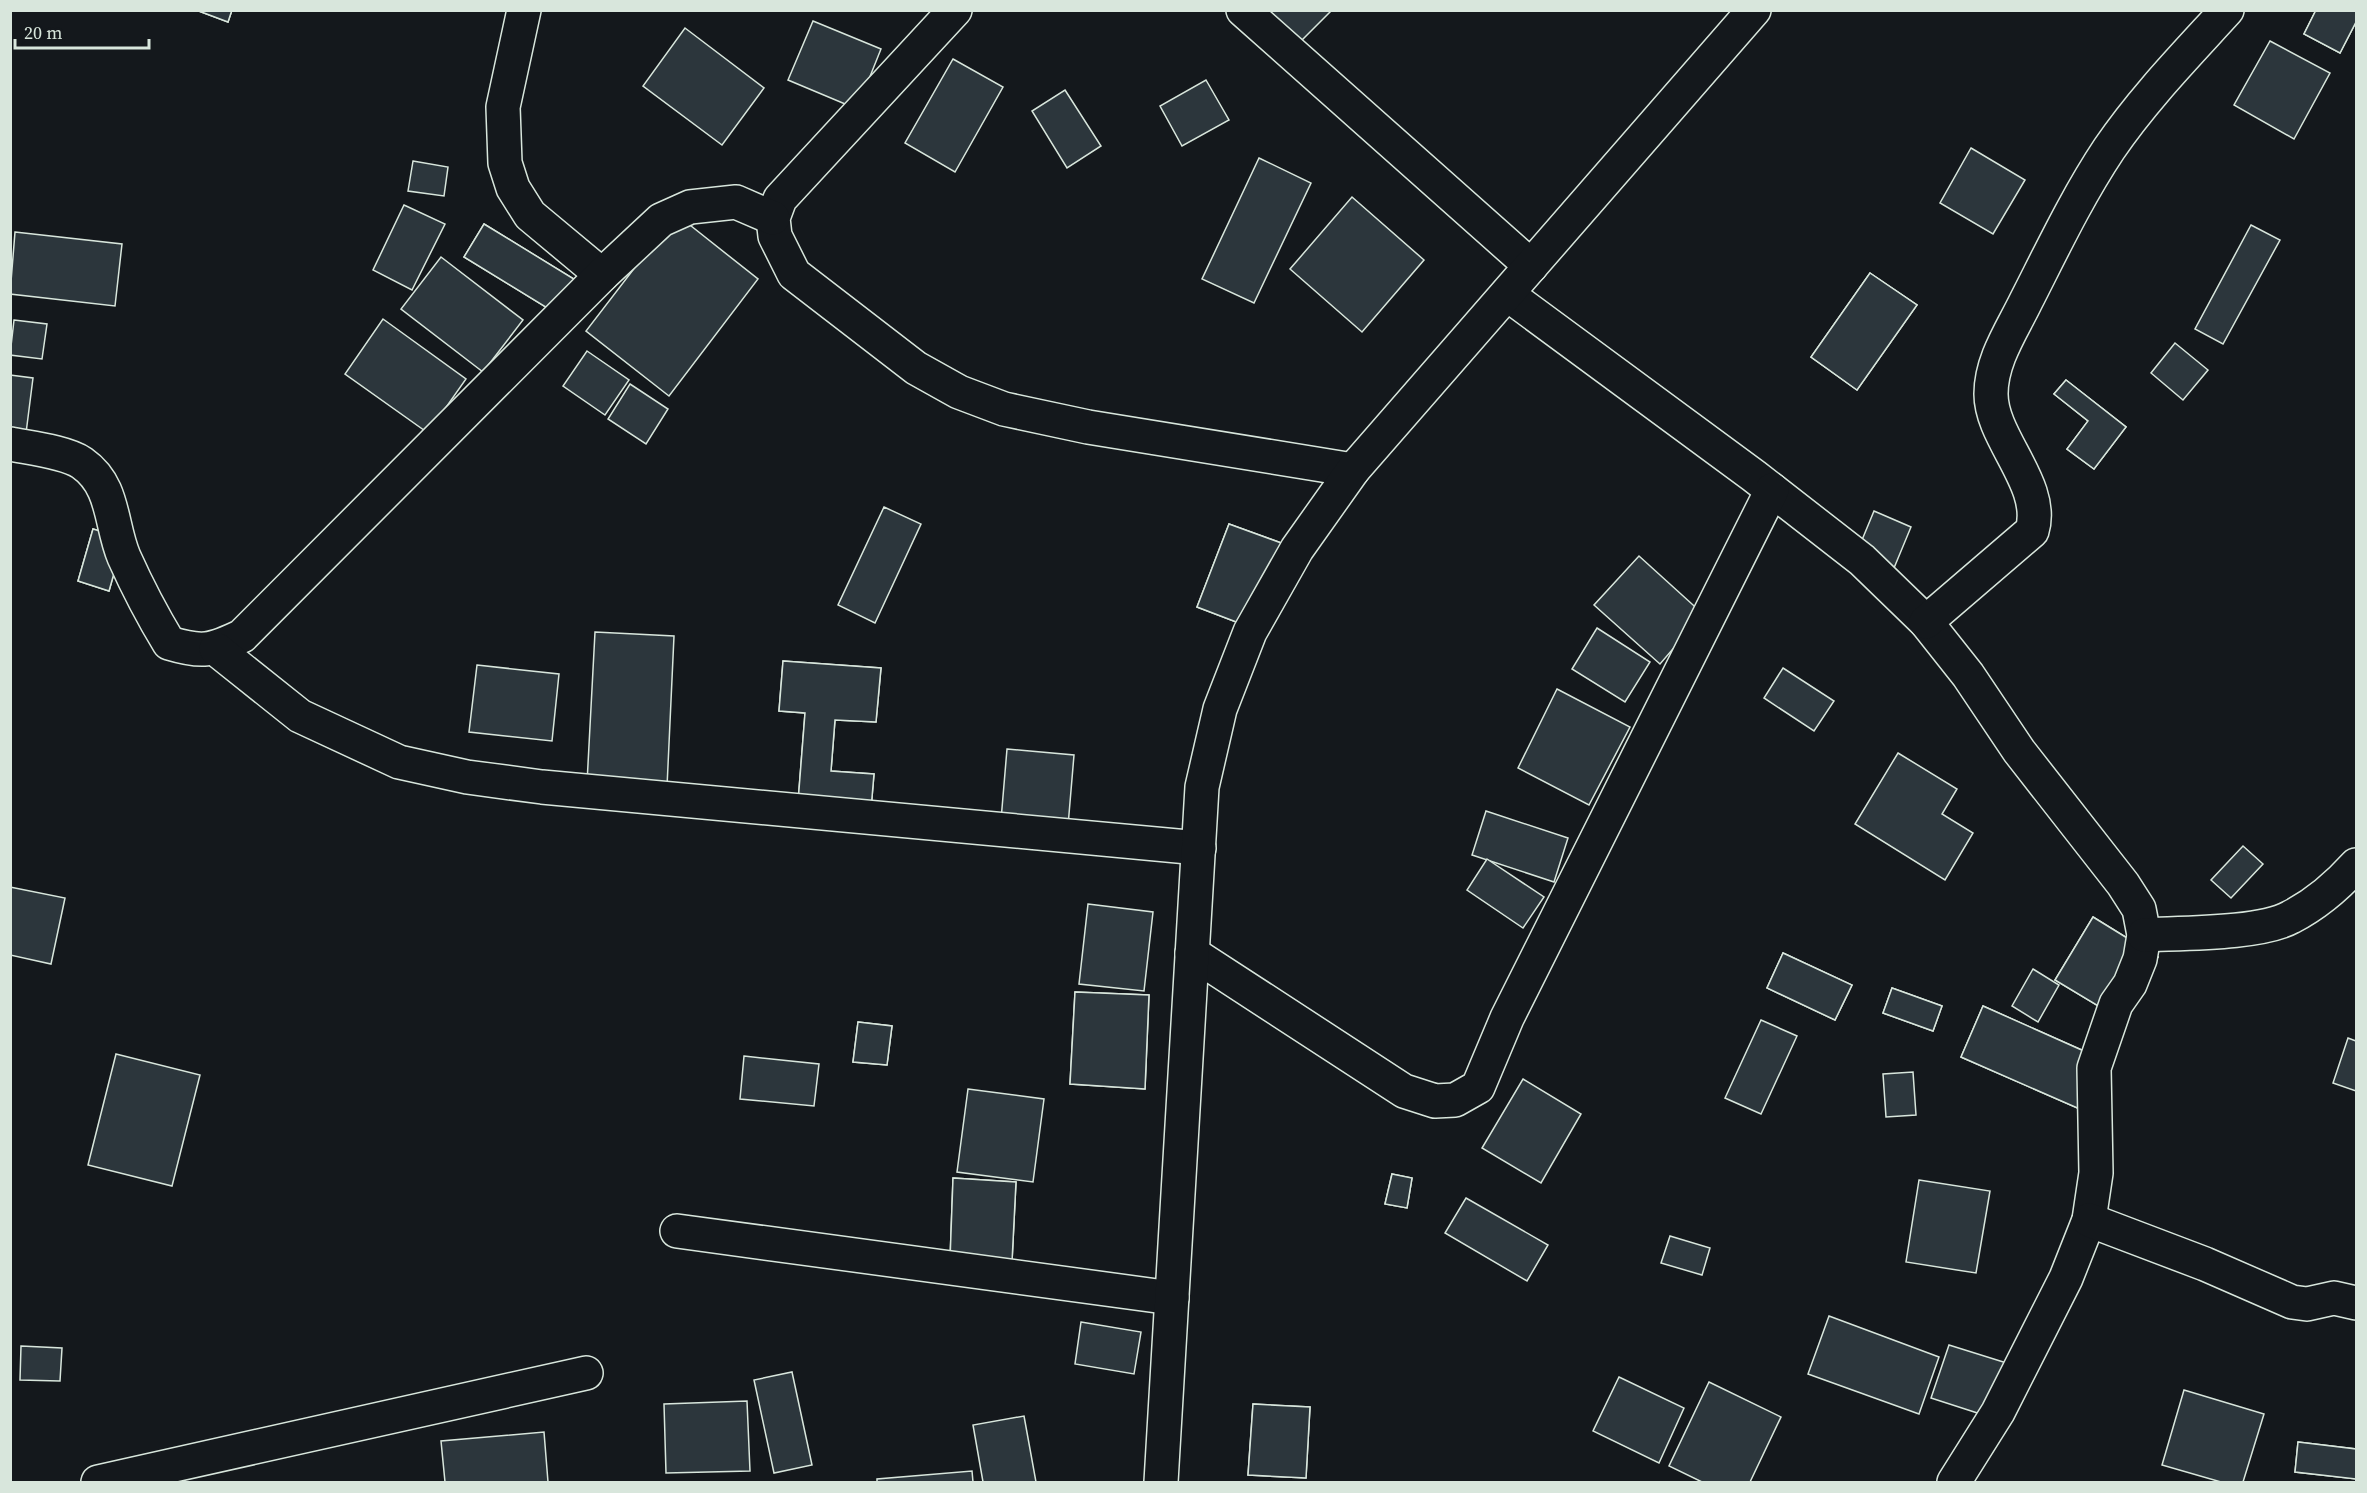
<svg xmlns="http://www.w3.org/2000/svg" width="2367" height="1493" font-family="'Source Serif 4',serif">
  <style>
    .building { fill: #2c363c; stroke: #d8e6dc; stroke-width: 1.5 }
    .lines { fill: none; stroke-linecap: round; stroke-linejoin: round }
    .street-casing { stroke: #d8e6dc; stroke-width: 36 }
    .street { stroke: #14181c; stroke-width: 33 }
  </style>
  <rect width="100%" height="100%" fill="#14181c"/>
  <g class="building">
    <path d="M196 10H232L228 22Z"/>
    <path d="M196 10H232L228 22Z"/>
    <path d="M1254 10H1332L1280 62Z"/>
    <path d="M2316 10H2356V22L2340 53 2304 34Z"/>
    <path d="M2316 10H2356V22L2340 53 2304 34Z"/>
    <path d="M813 21 881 49 857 109 788 80Z"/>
    <path d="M685 28 764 88 722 145 643 86Z"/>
    <path d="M2270 41 2330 73 2294 139 2234 105Z"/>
    <path d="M953 59 1003 87 955 172 905 143Z"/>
    <path d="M1206 80 1229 120 1182 146 1160 106Z"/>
    <path d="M1065 90 1101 146 1067 168 1032 111Z"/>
    <path d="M1971 148 2025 180 1993 234 1940 203Z"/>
    <path d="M1259 158 1311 183 1254 303 1202 279Z"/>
    <path d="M413 161 448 167 444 196 408 191Z"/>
    <path d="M1352 197 1424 260 1362 332 1290 269Z"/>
    <path d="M404 205 445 224 412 290 373 270Z"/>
    <path d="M676 214 758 279 669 396 586 331Z"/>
    <path d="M484 224 595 292 575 325 464 257Z"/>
    <path d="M484 224 595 292 575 325 464 257Z"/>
    <path d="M2251 225 2280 240 2223 344 2195 329Z"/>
    <path d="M15 232 122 244 115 306 10 294Z"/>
    <path d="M441 257 523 320 483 372 401 309Z"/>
    <path d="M1870 273 1917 305 1857 390 1811 357Z"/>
    <path d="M1870 273 1917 305 1857 390 1811 357Z"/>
    <path d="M383 319 466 379 428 433 345 374Z"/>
    <path d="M14 320 47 324 42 359 10 355Z"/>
    <path d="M2175 343 2208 370 2183 400 2151 373Z"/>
    <path d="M587 351 629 380 605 415 563 386Z"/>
    <path d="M10 375 33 378 25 441 10 439Z"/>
    <path d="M2066 380 2126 427 2094 469 2067 449 2088 421 2054 394Z"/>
    <path d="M2066 380 2126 427 2094 469 2067 449 2088 421 2054 394Z"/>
    <path d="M630 384 668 409 646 444 608 419Z"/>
    <path d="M884 507 921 524 875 623 838 605Z"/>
    <path d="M1874 511 1911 527 1889 580 1852 564Z"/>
    <path d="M1229 524 1284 544 1252 628 1197 607Z"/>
    <path d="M1229 524 1284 544 1252 628 1197 607Z"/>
    <path d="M93 529 124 538 109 591 78 581Z"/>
    <path d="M93 529 124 538 109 591 78 581Z"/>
    <path d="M1639 556 1703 614 1660 664 1594 605Z"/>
    <path d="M1597 628 1650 662 1625 702 1572 669Z"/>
    <path d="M595 632 674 636 667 787 587 783Z"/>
    <path d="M783 661 881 668 876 722 835 720 831 771 874 774 870 821 797 815 805 713 779 711Z"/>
    <path d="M783 661 881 668 876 722 835 720 831 771 874 774 870 821 797 815 805 713 779 711Z"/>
    <path d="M477 665 559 674 552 741 469 732Z"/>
    <path d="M1783 668 1834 701 1814 731 1764 698Z"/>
    <path d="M1557 689 1630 727 1589 805 1518 768Z"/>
    <path d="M1007 749 1074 755 1068 826 1001 820Z"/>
    <path d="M1898 753 1957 789 1942 814 1973 833 1945 880 1855 824Z"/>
    <path d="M1486 811 1568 838 1554 882 1472 855Z"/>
    <path d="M2243 846 2263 864 2231 898 2211 880Z"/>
    <path d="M1487 859 1544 897 1523 928 1467 890Z"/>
    <path d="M10 887 65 898 51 964 10 955Z"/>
    <path d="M1088 904 1153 912 1144 991 1079 984Z"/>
    <path d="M2093 917 2158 957 2120 1019 2055 980Z"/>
    <path d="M2093 917 2158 957 2120 1019 2055 980Z"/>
    <path d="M1783 953 1852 985 1835 1020 1767 988Z"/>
    <path d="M1783 953 1852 985 1835 1020 1767 988Z"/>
    <path d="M2033 969 2059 985 2038 1022 2012 1006Z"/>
    <path d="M1892 988 1942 1006 1933 1031 1883 1013Z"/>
    <path d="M1892 988 1942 1006 1933 1031 1883 1013Z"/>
    <path d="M1075 992 1149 995 1145 1089 1070 1084Z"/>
    <path d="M1075 992 1149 995 1145 1089 1070 1084Z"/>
    <path d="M1983 1006 2104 1060 2082 1110 1961 1057Z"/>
    <path d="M1983 1006 2104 1060 2082 1110 1961 1057Z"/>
    <path d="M1761 1020 1797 1036 1761 1114 1725 1098Z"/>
    <path d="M858 1022 892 1026 887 1065 853 1062Z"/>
    <path d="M858 1022 892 1026 887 1065 853 1062Z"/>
    <path d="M2348 1038 2356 1041V1091L2333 1083Z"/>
    <path d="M116 1054 200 1075 172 1186 88 1165Z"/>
    <path d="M744 1056 819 1064 814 1106 740 1099Z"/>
    <path d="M1913 1072 1916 1115 1886 1117 1883 1074Z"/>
    <path d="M1523 1079 1581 1114 1541 1183 1482 1148Z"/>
    <path d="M968 1089 1044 1099 1033 1182 957 1172Z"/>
    <path d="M1392 1174 1412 1178 1407 1208 1385 1204Z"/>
    <path d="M1392 1174 1412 1178 1407 1208 1385 1204Z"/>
    <path d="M953 1178 1016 1182 1012 1262 950 1260Z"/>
    <path d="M953 1178 1016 1182 1012 1262 950 1260Z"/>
    <path d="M1919 1180 1990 1191 1976 1273 1906 1262Z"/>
    <path d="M1466 1198 1548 1245 1527 1281 1445 1233Z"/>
    <path d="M1670 1236 1710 1248 1702 1275 1661 1263Z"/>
    <path d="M1829 1316 1939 1357 1919 1414 1808 1374Z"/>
    <path d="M1081 1322 1141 1332 1134 1374 1075 1364Z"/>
    <path d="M1949 1345 2013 1365 1996 1419 1931 1398Z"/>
    <path d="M21 1346 62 1348 60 1381 20 1380Z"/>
    <path d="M792 1372 812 1465 774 1473 754 1380Z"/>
    <path d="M1619 1377 1684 1408 1659 1463 1593 1431Z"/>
    <path d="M1709 1382 1781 1417 1750 1482H1702L1669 1466Z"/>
    <path d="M2184 1390 2264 1414 2243 1482H2221L2162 1465Z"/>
    <path d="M747 1401 750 1471 666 1473 664 1404Z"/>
    <path d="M1253 1404 1310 1407 1306 1478 1248 1475Z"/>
    <path d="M1253 1404 1310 1407 1306 1478 1248 1475Z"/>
    <path d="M1024 1416 1036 1482H983L973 1425Z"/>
    <path d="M544 1432 548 1482H445L441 1441Z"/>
    <path d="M2298 1442 2356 1449V1479L2295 1472Z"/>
    <path d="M2298 1442 2356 1449V1479L2295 1472Z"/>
    <path d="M972 1471 973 1482H877V1479Z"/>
  </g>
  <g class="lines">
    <g class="street-casing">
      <g id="street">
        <path d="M524 10 503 107 505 163 513 188 530 215 602 275"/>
        <path d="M955 10 780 199 773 218 775 236 794 274 916 368 959 392 1004 409 1088 427 1353 470"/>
        <path d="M1243 10 1531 266"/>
        <path d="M1507 294 1754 476 1862 560 1926 622 1968 675 2019 751 2123 884 2139 909 2144 935 2140 959 2130 984 2116 1004 2094 1068 2096 1173 2089 1220 2066 1278 1998 1412 1954 1482"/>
        <path d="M10 444C30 448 66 452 82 463 115 486 110 524 124 557 137 586 152 615 169 643 202 653 211 651 242 636L602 275 661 220 690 207 736 202 773 218"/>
        <path d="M1926 622 2032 531C2046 485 1991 439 1991 394 1991 360 2012 330 2026 301 2052 250 2077 197 2109 149 2143 99 2186 55 2227 10"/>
        <path d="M216 649 300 716 399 762 467 777 542 787 1199 848"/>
        <path d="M2144 935C2181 933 2261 934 2291 917 2316 904 2338 885 2356 865"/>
        <path d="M1192 953 1404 1091 1435 1101 1455 1100 1478 1087 1507 1018 1772 490"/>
        <path d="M2089 1220 2205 1264 2292 1302 2307 1304 2334 1298 2356 1303"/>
        <path d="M677 1231 1172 1298"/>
        <path d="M98 1482 586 1373"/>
        <path d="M1161 1482 1202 787 1220 709 1250 632 1297 549 1353 470 1754 10"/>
      </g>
    </g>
    <use href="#street" class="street"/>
  </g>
  <rect width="2367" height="1493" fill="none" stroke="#d8e6dc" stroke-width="24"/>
  <path d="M15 39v9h134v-9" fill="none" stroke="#d8e6dc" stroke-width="3"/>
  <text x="24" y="39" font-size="18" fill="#d8e6dc" stroke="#14181c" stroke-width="4.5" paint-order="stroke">20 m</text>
</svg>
